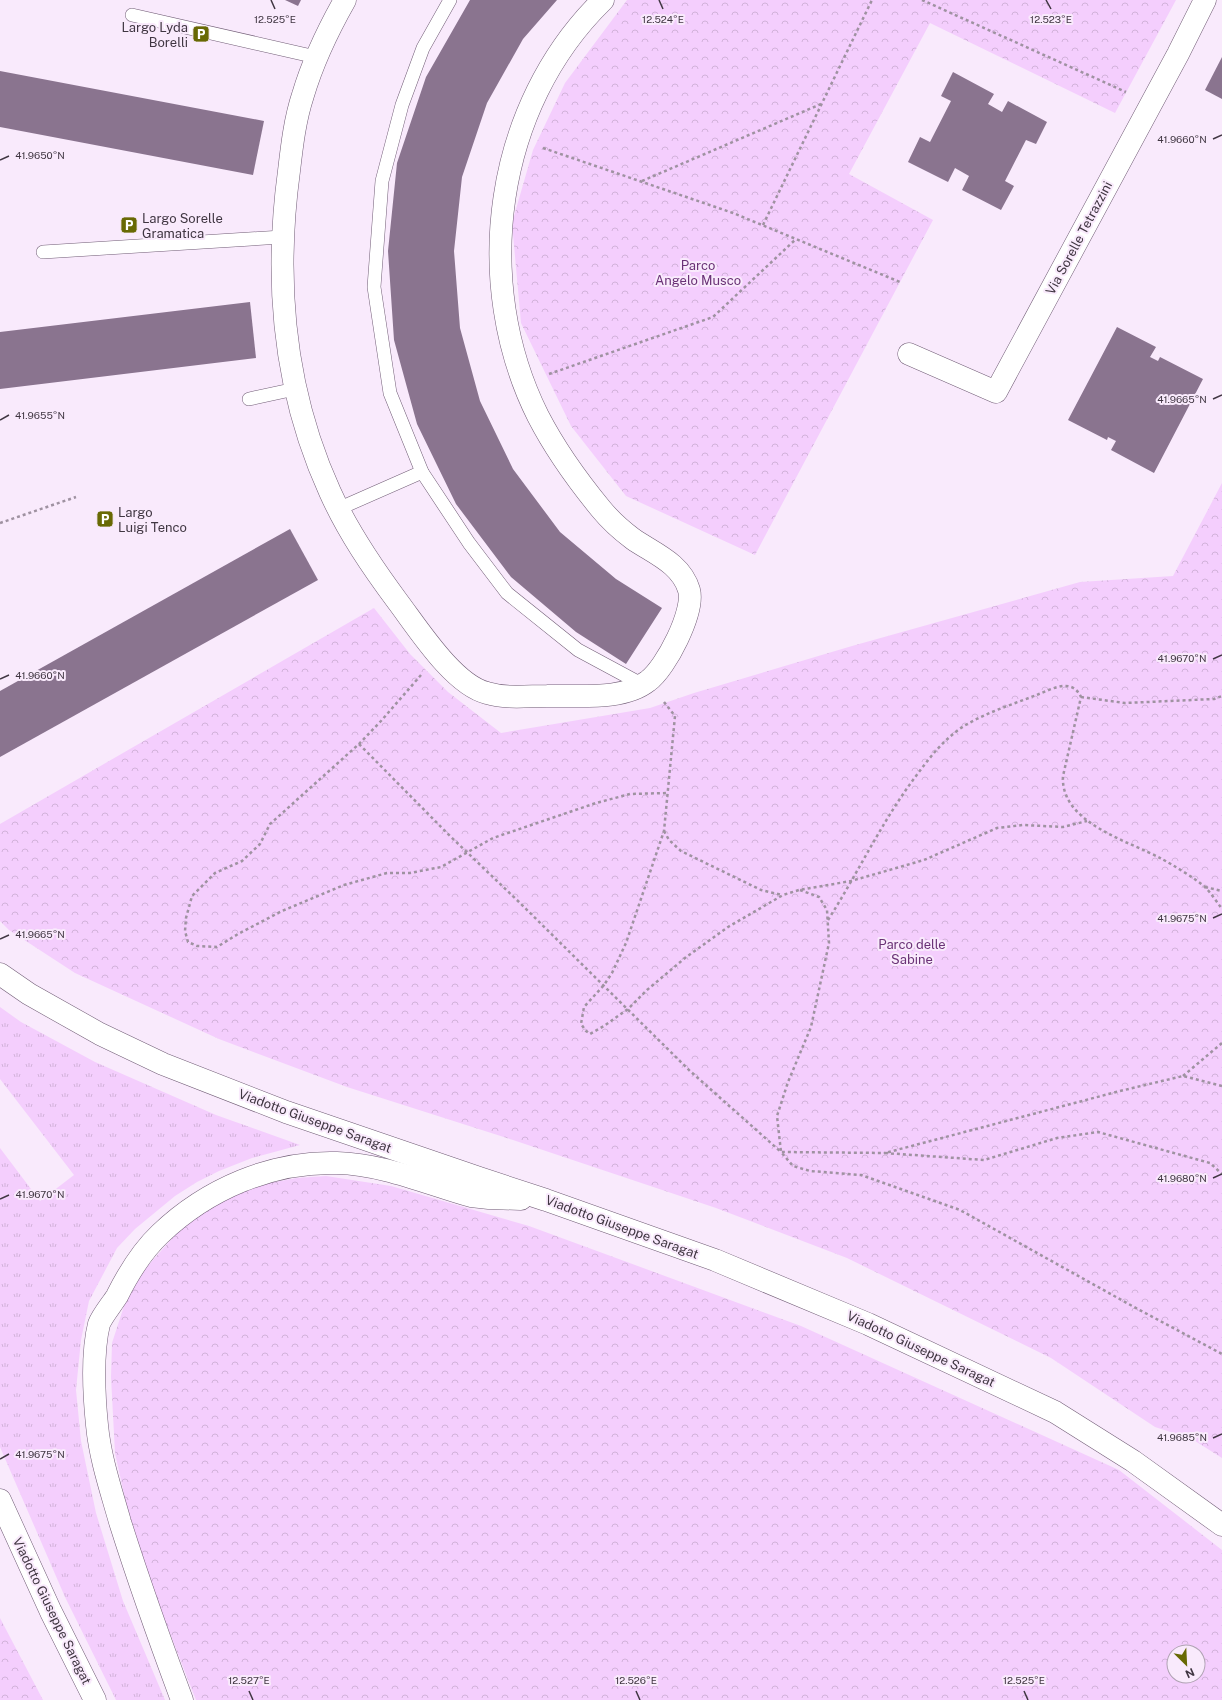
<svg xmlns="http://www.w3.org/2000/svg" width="1222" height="1700" font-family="'Public Sans',sans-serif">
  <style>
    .grass { fill: url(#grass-tufts) }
    .park { fill: url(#park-crowns); fill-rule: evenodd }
    .building { fill: #8a748f }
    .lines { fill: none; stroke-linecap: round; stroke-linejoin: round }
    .service-casing { stroke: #715d76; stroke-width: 14 }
    .minor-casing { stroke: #715d76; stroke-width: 23 }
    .primary-casing { stroke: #715d76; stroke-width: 23 }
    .path { stroke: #9f92a1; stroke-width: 2.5; stroke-dasharray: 3 3; stroke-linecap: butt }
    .service { stroke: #fff; stroke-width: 13 }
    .minor { stroke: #fff; stroke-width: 22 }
    .primary { stroke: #fff; stroke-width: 22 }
    .ticks { fill: none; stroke: #403642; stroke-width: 1.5 }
    .labels { text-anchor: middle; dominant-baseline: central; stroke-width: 4; stroke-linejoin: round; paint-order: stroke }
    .poi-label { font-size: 13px; fill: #403642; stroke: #f9eafc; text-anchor: start }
    .street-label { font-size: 13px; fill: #403642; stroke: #f9eafc }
    .park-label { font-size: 13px; fill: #6a3276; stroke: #f9eafc }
    .ticks-label { font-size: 10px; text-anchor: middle; fill: #403642; stroke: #f9eafc; stroke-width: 4; stroke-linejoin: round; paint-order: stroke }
  </style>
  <defs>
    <pattern id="grass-tufts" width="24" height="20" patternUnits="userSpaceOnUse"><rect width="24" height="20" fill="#f4cefd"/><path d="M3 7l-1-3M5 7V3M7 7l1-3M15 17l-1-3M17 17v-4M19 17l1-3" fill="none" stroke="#d2b2da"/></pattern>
    <pattern id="park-crowns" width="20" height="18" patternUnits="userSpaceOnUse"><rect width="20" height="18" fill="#f4cefd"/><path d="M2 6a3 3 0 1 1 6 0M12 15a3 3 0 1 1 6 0" fill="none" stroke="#d2b2da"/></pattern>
  </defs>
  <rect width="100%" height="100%" fill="#f9eafc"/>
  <path class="grass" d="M0 1007 21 1022 95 1062 216 1115 300 1145 252 1158 219 1171 197 1182 175 1196 135 1229 117 1248 89 1301 81 1340 76 1390 81 1441 96 1513 123 1601 165 1700H116L65 1597 0 1447V1148L40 1201 74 1175 0 1079Z"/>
  <g class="park">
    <path d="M627 0H1176L1115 113 930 23 849 174 933 220 755 555 626 496 571 426 521 323 512 223 533 150 565 83Z"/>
    <path d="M1222 483V1458L1192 1439 1155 1427 1051 1358 847 1258 716 1208 513 1140 347 1087 219 1039 75 973 9 930 0 921V824L374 608 410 654 448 692 501 733 650 708 694 693 852 646 1080 582 1173 576Z"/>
    <path d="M326 1176 391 1186 529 1226 801 1326 1119 1470 1222 1550V1700H196L135 1544 115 1453 111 1377 112 1343 125 1303 145 1269 184 1225 235 1193 264 1184 297 1178ZM1174 1652H1198V1676H1174Z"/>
    <path d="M0 1618 43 1700H0Z"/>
  </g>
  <g class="building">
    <path d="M285 0H301L298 6Z"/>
    <path d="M470 0H557L523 39 487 103 462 177 454 251 460 328 480 401 513 469 560 532 616 579 662 608 626 664 576 632 511 577 456 504 417 424 394 340 388 251 397 163 426 77Z"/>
    <path d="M1222 57V99L1205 90Z"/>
    <path d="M0 71 264 121 253 175 0 127Z"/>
    <path d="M953 72 994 94 988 104 1002 112 1008 101 1047 122 1036 144 1026 140 1005 181 1014 186 1001 210 962 190 969 176 955 168 948 182 908 162 920 137 930 142 951 101 941 96Z"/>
    <path d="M250 302 256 358 0 389V332Z"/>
    <path d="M1117 327 1156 347 1150 357 1158 361 1160 357 1203 379 1154 473 1111 450 1116 441 1108 437 1107 440 1068 420Z"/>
    <path d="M290 529 318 580 0 757V691Z"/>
  </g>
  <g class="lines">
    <g class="service-casing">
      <g id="service">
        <path d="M450 0 423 48 402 105 382 181 374 287 390 393 422 472 469 543 507 593 578 650 643 685"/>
        <path d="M132 15 316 57"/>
        <path d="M43 252 282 237"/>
        <path d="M249 399 295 389"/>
        <path d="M338 509 422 472"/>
      </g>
    </g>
    <g class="minor-casing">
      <g id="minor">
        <path d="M345 0C328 30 313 61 303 95 295 119 292 145 289 171 274 282 283 389 330 492 348 532 372 567 398 602 419 630 454 685 487 693 507 699 528 696 547 696 578 695 623 701 648 681 666 668 695 611 689 590 681 563 653 553 633 539 621 530 610 520 601 509 578 481 555 449 538 416 471 282 494 106 603 0"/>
        <path d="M909 354 996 392 1178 54 1205 0"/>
      </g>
    </g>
    <g class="primary-casing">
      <g id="primary">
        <path d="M0 974 29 994 100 1034 163 1064 286 1112 479 1178 546 1200 715 1260 868 1324 1055 1412 1133 1461 1222 1525"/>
        <path d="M0 1500 51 1612 95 1700"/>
        <path d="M182 1700C160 1641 139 1582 120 1522 111 1490 100 1458 97 1425 94 1396 92 1352 99 1324 102 1316 112 1304 117 1296 128 1274 142 1251 160 1234 207 1189 272 1161 337 1163 383 1164 428 1184 471 1196L489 1198 521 1199"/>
      </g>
    </g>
    <g class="path">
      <path d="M922 0 1126 92"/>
      <path d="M543 148 733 213 900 282"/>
      <path d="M642 181 821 104"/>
      <path d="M763 225 872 0"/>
      <path d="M549 374 713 317 796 239"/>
      <path d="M0 523 76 497"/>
      <path d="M421 675 381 721 359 744 270 824 260 844 242 861 215 873 192 896 186 918 185 931 188 942 197 946 217 947 238 934 282 911 344 885 387 873H410L441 867 493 838 596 803 630 794 668 793"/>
      <path d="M1081 697 1125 703 1214 699 1222 696"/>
      <path d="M664 702 675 716 664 831 626 943 612 973 604 985 584 1007 581 1024 586 1031 590 1034 604 1026 628 1009 647 990 685 958 728 927 783 895 799 890 851 881 924 860 997 828 1023 825 1063 827 1087 821"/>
      <path d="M359 744 450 836 519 902 690 1071 781 1152 885 1153"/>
      <path d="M664 831 669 840 681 851 761 890 782 895"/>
      <path d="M1205 887 1222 891"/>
      <path d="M800 890 819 897 827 910 829 943 811 1027 788 1082 777 1116 781 1152 793 1166 810 1171 861 1175 960 1210 1134 1307 1222 1354"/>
      <path d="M828 920C858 873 882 821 916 776 930 757 944 739 964 726 987 712 1014 704 1039 694 1054 688 1072 678 1081 697L1063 776C1060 823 1129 841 1162 859 1173 865 1196 879 1205 887 1211 893 1217 902 1222 909"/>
      <path d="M1183 1076 1222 1043"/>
      <path d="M1222 1086 1183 1076 1120 1091 885 1153 984 1160 1057 1138 1098 1132 1210 1163 1222 1174"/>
    </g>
    <use href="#service" class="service"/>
    <use href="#minor" class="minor"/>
    <use href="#primary" class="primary"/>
  </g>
  <path class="ticks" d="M271 0 275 9M659 0 663 9M1046 0 1051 9M1213 139 1222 135M0 160 9 156M1213 399 1222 395M0 420 9 415M1213 659 1222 655M0 679 9 675M1213 918 1222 914M0 939 9 935M1213 1178 1222 1174M0 1199 9 1195M1213 1438 1222 1434M0 1459 9 1454M249 1691 253 1700M636 1691 640 1700M1024 1691 1028 1700"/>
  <defs>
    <g id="parking-square" transform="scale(0.9)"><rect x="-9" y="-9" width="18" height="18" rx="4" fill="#686904" stroke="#f9eafc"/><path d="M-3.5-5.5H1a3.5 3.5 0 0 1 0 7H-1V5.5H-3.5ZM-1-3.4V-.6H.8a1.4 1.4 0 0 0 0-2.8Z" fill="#fff"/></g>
  </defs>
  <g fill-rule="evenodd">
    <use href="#parking-square" x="201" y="34"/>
    <use href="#parking-square" x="129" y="225"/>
    <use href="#parking-square" x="105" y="519"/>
  </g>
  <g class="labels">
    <g class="poi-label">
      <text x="188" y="27" text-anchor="end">Largo Lyda<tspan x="188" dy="15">Borelli</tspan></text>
      <text x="142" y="218">Largo Sorelle<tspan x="142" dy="15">Gramatica</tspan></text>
      <text x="118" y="512">Largo<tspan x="118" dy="15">Luigi Tenco</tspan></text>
    </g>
    <g class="street-label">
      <text transform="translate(1079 238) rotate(-62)">Via Sorelle Tetrazzini</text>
      <text transform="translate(315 1121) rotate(20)">Viadotto Giuseppe Saragat</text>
      <text transform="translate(622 1227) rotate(20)">Viadotto Giuseppe Saragat</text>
      <text transform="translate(921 1349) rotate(25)">Viadotto Giuseppe Saragat</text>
      <text transform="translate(52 1611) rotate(64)">Viadotto Giuseppe Saragat</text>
    </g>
    <g class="park-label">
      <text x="698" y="265">Parco<tspan x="698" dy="15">Angelo Musco</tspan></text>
      <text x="912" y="944">Parco delle<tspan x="912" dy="15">Sabine</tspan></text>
    </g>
  </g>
  <g class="ticks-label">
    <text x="275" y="23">12.525°E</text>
    <text x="663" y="23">12.524°E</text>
    <text x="1051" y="23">12.523°E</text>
    <text x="1182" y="143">41.9660°N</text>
    <text x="40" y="159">41.9650°N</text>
    <text x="1182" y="403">41.9665°N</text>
    <text x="40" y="419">41.9655°N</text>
    <text x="1182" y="662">41.9670°N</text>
    <text x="40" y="679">41.9660°N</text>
    <text x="1182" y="922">41.9675°N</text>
    <text x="40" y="938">41.9665°N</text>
    <text x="1182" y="1182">41.9680°N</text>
    <text x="40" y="1198">41.9670°N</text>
    <text x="1182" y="1441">41.9685°N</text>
    <text x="40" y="1458">41.9675°N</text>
    <text x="249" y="1684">12.527°E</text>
    <text x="636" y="1684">12.526°E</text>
    <text x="1024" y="1684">12.525°E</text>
  </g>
  <g transform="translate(1186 1664) rotate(156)"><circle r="19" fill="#f9eafc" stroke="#afa2b2"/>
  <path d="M0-3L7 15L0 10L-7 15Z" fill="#686904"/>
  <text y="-6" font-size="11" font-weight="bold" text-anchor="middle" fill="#403642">N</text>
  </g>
</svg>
